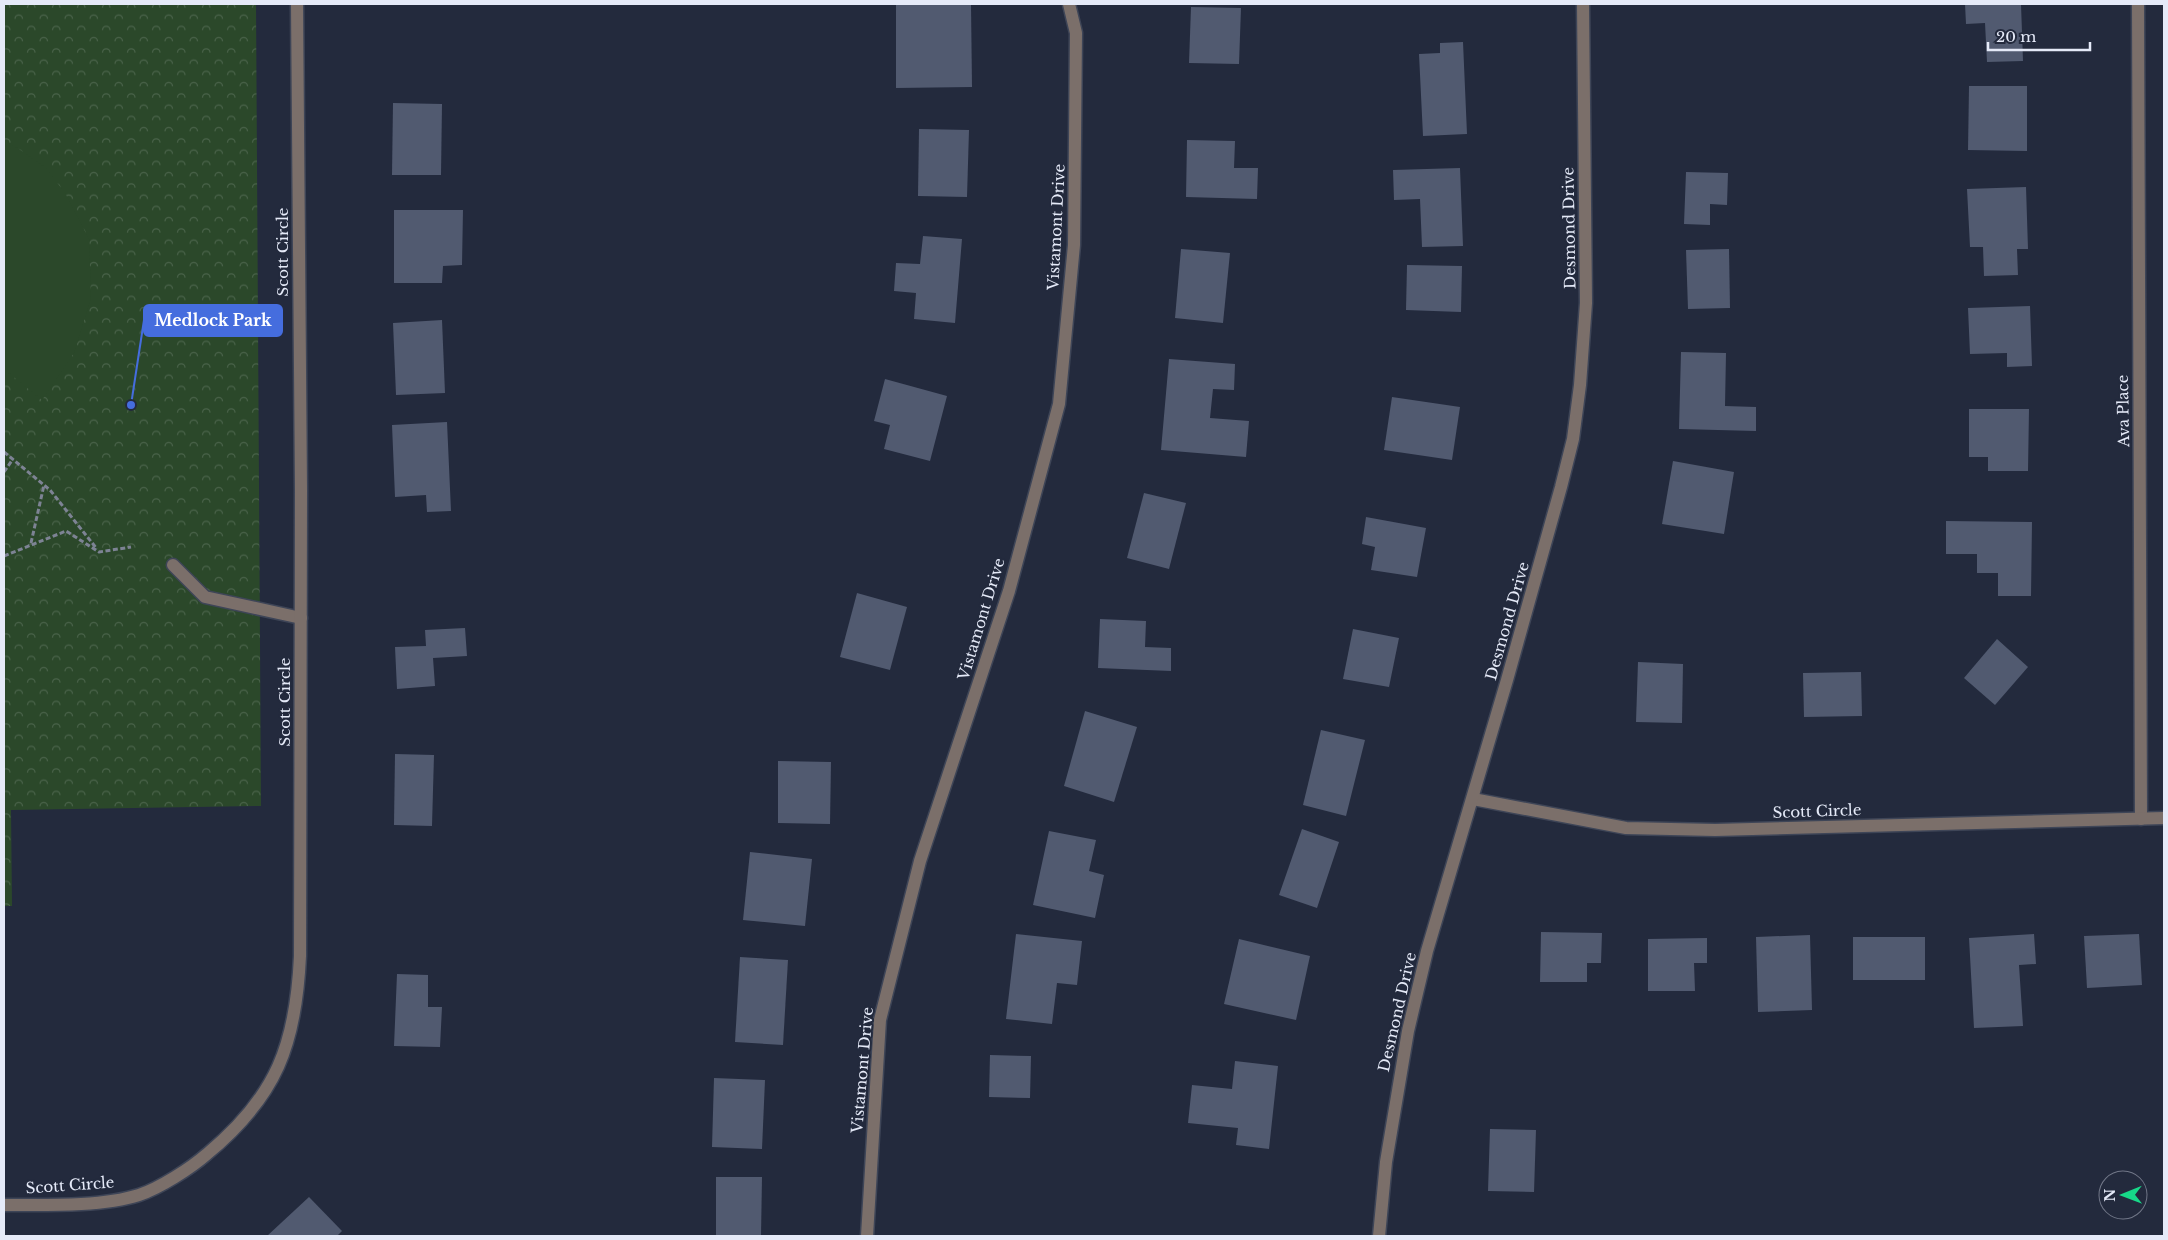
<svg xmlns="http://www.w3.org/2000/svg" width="2168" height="1240" font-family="'Libre Baskerville',serif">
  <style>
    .forest { fill: url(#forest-crowns) }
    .pitch { fill: #2b482a }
    .building { fill: #515a70 }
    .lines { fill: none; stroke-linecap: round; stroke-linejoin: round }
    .minor-casing { stroke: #3e4557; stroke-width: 15 }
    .path { stroke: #7d8394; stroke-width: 3; stroke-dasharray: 5 2.5; stroke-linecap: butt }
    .minor { stroke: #7b6f6a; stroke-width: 12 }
    .labels { text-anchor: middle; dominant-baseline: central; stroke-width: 4; stroke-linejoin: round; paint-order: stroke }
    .street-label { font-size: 15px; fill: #e5eaf8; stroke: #232a3d }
    .leader { fill: none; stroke: #456dde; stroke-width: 2 }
    .callout-dot { fill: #456dde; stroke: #232a3d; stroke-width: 2 }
    .callout { fill: #456dde; stroke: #456dde; stroke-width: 2 }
    .callout-label { font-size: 16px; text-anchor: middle; font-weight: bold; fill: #fff }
  </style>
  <defs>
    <pattern id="forest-crowns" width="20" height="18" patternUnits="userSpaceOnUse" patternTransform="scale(1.25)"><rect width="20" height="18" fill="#2b482a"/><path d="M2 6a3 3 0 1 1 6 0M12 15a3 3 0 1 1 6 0" fill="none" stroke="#4a634a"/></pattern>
  </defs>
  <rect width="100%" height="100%" fill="#232a3d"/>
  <path class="forest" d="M4 4H256L261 806 11 810 12 906H4Z"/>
  <path class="pitch" d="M13 145 46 168 65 193 89 239 91 298 74 353 42 400 4 369V157Z"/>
  <g class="building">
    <path d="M896 4H971L972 87 896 88Z"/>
    <path d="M1965 4H2021L2023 61 1987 62 1985 23 1966 24Z"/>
    <path d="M1191 7 1241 8 1239 64 1189 63Z"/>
    <path d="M1463 42 1467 134 1423 136 1419 54 1440 53V43Z"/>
    <path d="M1969 86H2027V151L1968 150Z"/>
    <path d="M393 103 442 104 441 175H392Z"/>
    <path d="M919 129 969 130 967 197 918 196Z"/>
    <path d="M1187 140 1235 141 1234 168H1258L1257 199 1186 197Z"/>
    <path d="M1460 168 1463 246 1422 247 1420 199 1394 200 1393 170Z"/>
    <path d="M1686 172 1728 173 1727 205 1710 204V225L1684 224Z"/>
    <path d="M2026 187 2028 249H2017L2018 275 1984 276 1983 247H1970L1967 189Z"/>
    <path d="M394 210H463L462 265 443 266 442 283H394Z"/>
    <path d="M923 236 962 239 955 323 914 319 916 293 894 291 896 263 920 264Z"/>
    <path d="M1181 249 1230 253 1223 323 1175 318Z"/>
    <path d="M1729 249 1730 308 1688 309 1686 250Z"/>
    <path d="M1407 265 1462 266 1461 312 1406 310Z"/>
    <path d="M2030 306 2032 366 2007 367V353L1970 354 1968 308Z"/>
    <path d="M442 320 445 393 396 395 393 323Z"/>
    <path d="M1681 352 1726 353 1725 406 1756 407V431L1679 429Z"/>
    <path d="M1169 359 1235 364 1234 390 1213 389 1210 418 1249 421 1246 457 1161 450Z"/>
    <path d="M885 379 947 396 930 461 884 449 890 425 874 421Z"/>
    <path d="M1392 397 1460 407 1452 460 1384 450Z"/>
    <path d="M1969 409H2029L2028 471H1988V457H1969Z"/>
    <path d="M447 422 451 511 427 512 426 495 395 497 392 425Z"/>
    <path d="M1673 461 1734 472 1724 534 1662 524Z"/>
    <path d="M1144 493 1186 503 1169 569 1127 558Z"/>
    <path d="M1366 517 1426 528 1417 577 1371 570 1375 547 1362 544Z"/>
    <path d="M1946 521 2032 522 2031 596H1998V573H1977V554H1946Z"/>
    <path d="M857 593 907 607 890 670 840 657Z"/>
    <path d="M1100 619 1146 621 1145 647 1171 648V671L1098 668Z"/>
    <path d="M465 628 467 656 433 658 435 686 397 689 395 647 426 646 425 630Z"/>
    <path d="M1353 629 1399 638 1389 687 1343 679Z"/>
    <path d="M1997 639 2028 667 1995 705 1964 678Z"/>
    <path d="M1638 662 1683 664 1682 723 1636 722Z"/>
    <path d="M1861 672 1862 716 1804 717 1803 673Z"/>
    <path d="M1085 711 1137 727 1114 802 1064 786Z"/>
    <path d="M1321 730 1365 740 1346 816 1303 805Z"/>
    <path d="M395 754 434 755 432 826 394 825Z"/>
    <path d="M778 761 831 762 830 824 778 823Z"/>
    <path d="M1302 829 1339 842 1317 908 1279 895Z"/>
    <path d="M1049 831 1096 840 1089 871 1104 875 1095 918 1033 905Z"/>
    <path d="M750 852 812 859 805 926 743 920Z"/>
    <path d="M1541 932 1602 933 1601 963H1587V982H1540Z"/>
    <path d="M1016 934 1082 941 1077 985 1057 983 1052 1024 1006 1019Z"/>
    <path d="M2034 934 2036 964 2019 965 2023 1026 1974 1028 1969 938Z"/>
    <path d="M2139 934 2142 985 2087 988 2084 936Z"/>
    <path d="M1810 935 1812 1010 1758 1012 1756 937Z"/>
    <rect x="1853" y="937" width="72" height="43"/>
    <path d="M1707 938V963H1694L1695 991H1648V939Z"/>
    <path d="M1239 939 1310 956 1296 1020 1224 1004Z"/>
    <path d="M740 957 788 960 783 1045 735 1042Z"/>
    <path d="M397 974 428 975V1007H442L440 1047 394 1046Z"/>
    <path d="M990 1055 1031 1056 1030 1098 989 1097Z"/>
    <path d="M1235 1061 1278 1066 1269 1149 1236 1145 1238 1128 1188 1123 1192 1085 1232 1089Z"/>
    <path d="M714 1078 765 1080 762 1149 712 1147Z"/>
    <path d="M1490 1129 1536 1130 1534 1192 1488 1191Z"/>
    <path d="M716 1177H762L761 1236H716Z"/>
    <path d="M309 1197 342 1231 337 1236H267Z"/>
  </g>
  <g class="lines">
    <g class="minor-casing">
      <g id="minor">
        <path d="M2138 4 2141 819"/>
        <path d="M173 565 205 597 301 618"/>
        <path d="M1473 799 1626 828 1715 830 2164 818"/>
        <path d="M4 1205C45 1205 101 1207 139 1195 160 1188 191 1168 207 1154 277 1096 296 1044 300 956L301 490 297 4"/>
        <path d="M867 1236 880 1020 920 861 1009 591 1059 404 1074 245 1076 33 1069 4"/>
        <path d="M1379 1236 1386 1162 1408 1031 1427 951 1507 680 1561 487 1573 439 1580 385 1586 303 1583 4"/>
      </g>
    </g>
    <g class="path">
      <path d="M4 452 50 490 97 549"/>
      <path d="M4 472 13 459"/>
      <path d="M31 543 44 485"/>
      <path d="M4 556 66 531 99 552 131 547"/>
    </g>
    <use href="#minor" class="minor"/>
  </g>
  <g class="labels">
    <g class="street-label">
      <text transform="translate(1056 227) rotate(-87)">Vistamont Drive</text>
      <text transform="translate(1569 228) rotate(-91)">Desmond Drive</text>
      <text transform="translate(282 252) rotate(-90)">Scott Circle</text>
      <text transform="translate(2123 411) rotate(-91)">Ava Place</text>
      <text transform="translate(981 619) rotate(-73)">Vistamont Drive</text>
      <text transform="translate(1507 621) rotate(-74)">Desmond Drive</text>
      <text transform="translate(284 702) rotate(-90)">Scott Circle</text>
      <text transform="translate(1817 811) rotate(-2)">Scott Circle</text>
      <text transform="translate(1397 1012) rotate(-77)">Desmond Drive</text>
      <text transform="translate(862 1070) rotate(-85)">Vistamont Drive</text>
      <text transform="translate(70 1185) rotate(-4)">Scott Circle</text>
    </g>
  </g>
  <path class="leader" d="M131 405L144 320"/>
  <circle class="callout-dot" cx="131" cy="405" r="5"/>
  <rect class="callout" x="144" y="305" width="138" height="31" rx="5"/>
  <g class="callout-label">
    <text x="213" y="326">Medlock Park</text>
  </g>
  <rect width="2168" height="1240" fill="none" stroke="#e5eaf8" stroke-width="10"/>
  <g transform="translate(2123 1195) rotate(269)"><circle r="24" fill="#232a3d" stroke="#717788"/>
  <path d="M0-4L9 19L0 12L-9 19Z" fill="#17d989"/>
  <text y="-8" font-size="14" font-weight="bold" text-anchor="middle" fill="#e5eaf8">N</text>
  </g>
  <path d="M1988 42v8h102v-8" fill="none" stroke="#e5eaf8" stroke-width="2.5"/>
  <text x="1996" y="42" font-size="15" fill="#e5eaf8" stroke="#232a3d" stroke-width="4" paint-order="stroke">20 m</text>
</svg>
